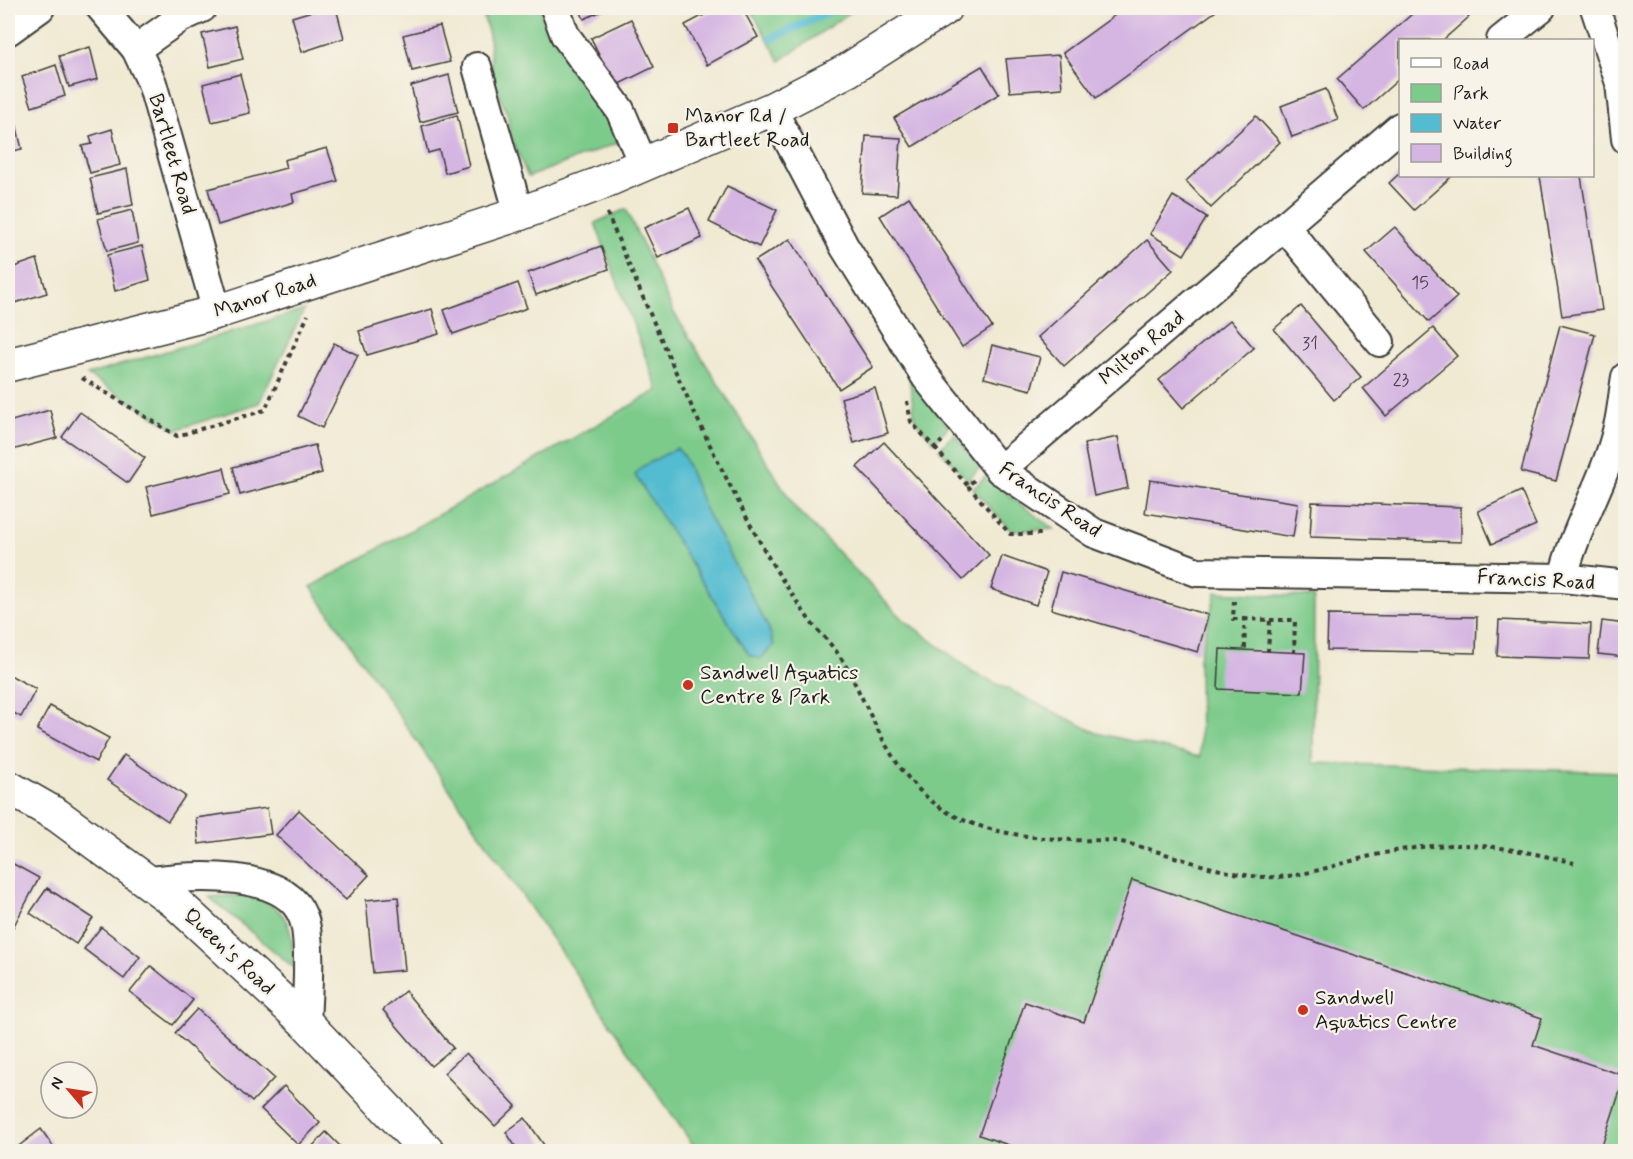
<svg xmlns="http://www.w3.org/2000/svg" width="1633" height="1159" font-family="Mynerve,sans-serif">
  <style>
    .green { fill: #7dcb8b; stroke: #4c7454; stroke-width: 1.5 }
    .water { fill: #53bcd0; stroke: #386c76; stroke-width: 1.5 }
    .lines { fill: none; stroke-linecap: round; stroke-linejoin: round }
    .stream { stroke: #53bcd0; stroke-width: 9 }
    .building { fill: #d5b6e2 }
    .minor-casing { stroke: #3c3b37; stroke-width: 32 }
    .tertiary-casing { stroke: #3c3b37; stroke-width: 36 }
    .path { stroke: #3c3b37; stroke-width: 4; stroke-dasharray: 4.5 4.5; stroke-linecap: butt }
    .minor { stroke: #fff; stroke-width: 28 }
    .tertiary { stroke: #fff; stroke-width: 33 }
    .poi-dot { fill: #c8321e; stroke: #f7f3e8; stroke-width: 2 }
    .labels { text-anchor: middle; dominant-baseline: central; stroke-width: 4.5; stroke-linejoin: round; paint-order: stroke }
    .number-label { font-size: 18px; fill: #4a424e }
    .poi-label { font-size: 21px; fill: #1c1c1c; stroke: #f7f3e8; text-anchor: start }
    .street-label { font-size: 21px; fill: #1c1c1c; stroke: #f7f3e8 }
  </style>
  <rect width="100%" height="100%" fill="#f7f3e8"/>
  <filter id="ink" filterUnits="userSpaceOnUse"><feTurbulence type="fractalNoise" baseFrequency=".0167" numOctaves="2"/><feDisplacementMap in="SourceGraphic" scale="12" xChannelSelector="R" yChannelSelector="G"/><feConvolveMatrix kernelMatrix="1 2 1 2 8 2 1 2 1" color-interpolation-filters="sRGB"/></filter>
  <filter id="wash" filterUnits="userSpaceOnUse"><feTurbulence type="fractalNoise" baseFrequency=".008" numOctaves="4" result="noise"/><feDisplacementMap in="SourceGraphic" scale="24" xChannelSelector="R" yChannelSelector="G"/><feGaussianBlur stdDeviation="1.35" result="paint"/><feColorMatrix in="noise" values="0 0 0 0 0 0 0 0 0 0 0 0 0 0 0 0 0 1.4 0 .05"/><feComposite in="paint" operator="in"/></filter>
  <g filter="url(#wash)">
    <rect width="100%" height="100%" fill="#f0ead3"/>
    <g class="green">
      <path d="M481 8H541L625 140 528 177 510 135 508 116 492 78 489 35Z"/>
      <path d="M750 8H856L780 61Z"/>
      <path d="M626 209 674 313 796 509 904 620 975 673 1097 733 1200 757 1199 657 1216 592 1314 597 1313 763 1625 772V1151H697L311 587 658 390 595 223Z"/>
      <path d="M304 310 259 403 176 430 87 375Z"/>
      <path d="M908 368 948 427 934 442 915 420Z"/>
      <path d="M954 434 981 466 968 480 939 449Z"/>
      <path d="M989 473 1011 497 1054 529 1011 531 973 489Z"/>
      <path d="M244 895C288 904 294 927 293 967L209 897Z"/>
    </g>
    <path class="water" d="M677 448 684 457 705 509 769 629 774 645 760 659 749 655 635 475 643 466Z"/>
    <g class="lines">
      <path class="stream" d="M772 38 838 8"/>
    </g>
    <g id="blocks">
      <g class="building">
        <path d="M322 8H336L344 38 302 52 292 17Z"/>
        <path d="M579 8H608L584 19Z"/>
        <path d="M717 8H742L758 37 707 65 685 25Z"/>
        <path d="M1125 8H1220L1096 98 1063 53Z"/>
        <path d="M1419 8H1461L1469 17 1443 40H1400V78L1364 110 1337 79Z"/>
        <path d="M631 19 654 67 615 86 591 38Z"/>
        <path d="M235 26 243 59 210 67 202 34Z"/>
        <path d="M440 26 450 62 412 71 403 35Z"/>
        <path d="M90 47 98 79 69 87 59 56Z"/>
        <path d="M1059 55 1062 88 1010 92 1006 59Z"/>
        <path d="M56 65 65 96 32 107 22 77Z"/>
        <path d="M982 66 999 94 912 147 894 118Z"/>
        <path d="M240 74 250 113 212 122 203 84Z"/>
        <path d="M449 75 458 112 420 122 411 86Z"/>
        <path d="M1326 89 1338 120 1292 137 1281 106Z"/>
        <path d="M12 107 22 149 8 152V108Z"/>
        <path d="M457 115 469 166 445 173 439 150 428 153 422 126Z"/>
        <path d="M1256 116 1280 142 1211 208 1186 181Z"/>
        <path d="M112 129 120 165 90 173 82 146 92 144 90 136Z"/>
        <path d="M866 136 901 138 897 195 862 193Z"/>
        <path d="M327 148 338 181 292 194 294 202 218 225 208 189 286 168 284 160Z"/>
        <path d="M127 169 133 205 98 213 90 178Z"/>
        <path d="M1400 173V176H1452L1414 210 1389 183Z"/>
        <path d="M1540 176H1581L1602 310 1562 316Z"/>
        <path d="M727 186 777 210 759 247 709 222Z"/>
        <path d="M1173 196 1207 217 1184 255 1150 234Z"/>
        <path d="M909 197 992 327 962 347 880 216Z"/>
        <path d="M689 208 702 238 658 258 644 228Z"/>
        <path d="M132 210 138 243 107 251 98 219Z"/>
        <path d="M1395 227 1457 297 1429 322 1366 252Z"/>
        <path d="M790 239 873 367 839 389 755 261Z"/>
        <path d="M1147 240 1173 270 1064 366 1038 337Z"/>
        <path d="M142 246 150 280 115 291 107 255Z"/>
        <path d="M601 246 609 269 536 295 528 273Z"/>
        <path d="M37 259 47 293 8 305V269Z"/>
        <path d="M518 283 527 308 453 334 444 310Z"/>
        <path d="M1301 306 1361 377 1334 400 1274 329Z"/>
        <path d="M432 309 439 334 367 355 359 331Z"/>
        <path d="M1230 320 1254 348 1183 408 1159 380Z"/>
        <path d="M1560 325 1595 334 1556 481 1521 472Z"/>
        <path d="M1433 328 1457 356 1386 416 1363 388Z"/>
        <path d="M334 343 358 355 322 428 298 416Z"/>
        <path d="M992 345 1040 357 1031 390 984 378Z"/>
        <path d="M875 388 888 433 854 443 841 398Z"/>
        <path d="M50 410 57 438 8 451V422Z"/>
        <path d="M80 412 145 458 128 483 62 437Z"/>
        <path d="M1118 437 1128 488 1094 496 1084 444Z"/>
        <path d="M884 442 989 555 963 580 857 467Z"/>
        <path d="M315 445 322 473 240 495 233 467Z"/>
        <path d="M224 468 230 494 153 514 146 487Z"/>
        <path d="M1150 480 1298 503 1293 537 1145 513Z"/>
        <path d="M1521 491 1536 525 1492 544 1478 511Z"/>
        <path d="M1312 502 1461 507V542L1310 537Z"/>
        <path d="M1002 556 1047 572 1036 605 991 589Z"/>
        <path d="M1061 572 1208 615 1198 652 1051 609Z"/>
        <path d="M1328 615 1477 617 1476 653 1327 650Z"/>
        <path d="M1499 620 1591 624 1589 659 1497 656Z"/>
        <path d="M1602 621 1626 624V657L1598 654Z"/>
        <path d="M1220 649 1305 653 1302 693 1218 689Z"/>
        <path d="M8 674 36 689 21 717 8 710Z"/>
        <path d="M50 706 109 738 96 762 37 730Z"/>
        <path d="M124 755 185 796 168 821 107 780Z"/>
        <path d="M267 808 271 834 199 844 196 818Z"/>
        <path d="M299 810 369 875 346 900 276 835Z"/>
        <path d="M8 861 39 878 9 935 8 934Z"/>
        <path d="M1132 880 1542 1018 1533 1045 1625 1076 1600 1152H1029L979 1135 1025 1002 1084 1022Z"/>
        <path d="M47 888 93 918 76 944 30 913Z"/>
        <path d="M398 897 405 970 373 973 366 900Z"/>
        <path d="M101 927 140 957 124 979 84 949Z"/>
        <path d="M151 966 193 1000 173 1025 130 992Z"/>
        <path d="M405 991 453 1048 431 1066 383 1010Z"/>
        <path d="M197 1009 274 1078 252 1102 175 1033Z"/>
        <path d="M466 1053 516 1106 495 1126 444 1073Z"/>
        <path d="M284 1086 320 1123 298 1145 261 1109Z"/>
        <path d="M525 1118 549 1152H519L506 1132Z"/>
        <path d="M41 1129 57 1152H11Z"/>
        <path d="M326 1132 346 1152H307Z"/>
      </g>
    </g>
  </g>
  <g filter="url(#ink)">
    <use href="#blocks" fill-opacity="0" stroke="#3c3b37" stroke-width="1.5"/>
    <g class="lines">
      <g class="minor-casing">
        <g id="minor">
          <path d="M101 8 136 49 152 83 217 312"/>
          <path d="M555 8 565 35 620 110 643 164"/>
          <path d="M1595 8 1620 83 1626 139"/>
          <path d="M8 31 40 8"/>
          <path d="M1501 40 1541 8"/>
          <path d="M136 49 180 18 202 8"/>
          <path d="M477 67 519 214"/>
          <path d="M772 109 844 246 926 377 1000 470 1094 533 1197 572 1563 578 1626 585"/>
          <path d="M1285 227 1380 342"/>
          <path d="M1000 470 1400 127"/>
          <path d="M1563 578C1575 526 1606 480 1618 427 1622 411 1623 394 1626 377"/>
          <path d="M150 881C192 875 285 869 303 917 312 939 307 998 306 1023"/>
        </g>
      </g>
      <g class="tertiary-casing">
        <g id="tertiary">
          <path d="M8 365 217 312 519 214 596 185 772 109 848 70 945 8"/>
          <path d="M8 787 57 815 174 901 306 1023 428 1152"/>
        </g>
      </g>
      <g class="path">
        <path d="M607 213C656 329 705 444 766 553 779 576 795 599 810 621 821 635 835 647 844 663 874 716 890 775 944 810 981 833 1032 838 1074 840 1089 841 1106 839 1121 842 1168 852 1215 874 1264 877 1301 879 1339 863 1375 855 1452 838 1499 844 1574 863"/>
        <path d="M82 378 177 436 265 410 308 315"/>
        <path d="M907 401 911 422 935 448 942 441"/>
        <path d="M935 448 968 486 974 480"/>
        <path d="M968 486 1010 534H1042"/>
        <path d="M1234 601 1233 619H1244L1245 650"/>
        <path d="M1244 619 1270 620 1268 651"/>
        <path d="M1270 620H1295L1294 652"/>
      </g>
      <use href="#minor" class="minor"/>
      <use href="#tertiary" class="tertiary"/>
    </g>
  </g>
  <g class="poi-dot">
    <rect x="667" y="122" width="12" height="12" rx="3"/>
    <circle cx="688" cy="685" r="6"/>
    <circle cx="1303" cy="1010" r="6"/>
  </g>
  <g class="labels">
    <g class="number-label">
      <text x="1420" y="283">15</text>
      <text x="1310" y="344">31</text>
      <text x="1401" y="380">23</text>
    </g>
    <g class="poi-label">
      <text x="685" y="116">Manor Rd /<tspan x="685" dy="24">Bartleet Road</tspan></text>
      <text x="700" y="673">Sandwell Aquatics<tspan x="700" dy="24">Centre &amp; Park</tspan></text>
      <text x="1315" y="998">Sandwell<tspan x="1315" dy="24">Aquatics Centre</tspan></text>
    </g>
    <g class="street-label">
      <text transform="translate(172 154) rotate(74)">Bartleet Road</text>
      <text transform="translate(265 296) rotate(-18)">Manor Road</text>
      <text transform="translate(1142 348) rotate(-40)">Milton Road</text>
      <text transform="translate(1050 500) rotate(34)">Francis Road</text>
      <text transform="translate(1536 580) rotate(3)">Francis Road</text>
      <text transform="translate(229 952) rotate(43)">Queen's Road</text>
    </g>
  </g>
  <rect width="1633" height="1159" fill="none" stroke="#f7f3e8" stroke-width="30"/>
  <rect x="1399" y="39" width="195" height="138" fill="#f7f3e8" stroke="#9f9d96" stroke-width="1.5"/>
  <rect x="1411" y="58" width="30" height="9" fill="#ffffff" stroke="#9f9d96" stroke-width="1.5"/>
  <text x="1453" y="69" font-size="18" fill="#1c1c1c">Road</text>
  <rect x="1411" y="84" width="30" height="18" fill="#7dcb8b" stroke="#9f9d96" stroke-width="1.5"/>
  <text x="1453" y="99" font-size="18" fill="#1c1c1c">Park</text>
  <rect x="1411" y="114" width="30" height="18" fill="#53bcd0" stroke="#9f9d96" stroke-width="1.5"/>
  <text x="1453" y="129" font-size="18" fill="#1c1c1c">Water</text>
  <rect x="1411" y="144" width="30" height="18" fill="#d5b6e2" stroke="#9f9d96" stroke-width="1.5"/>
  <text x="1453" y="159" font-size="18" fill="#1c1c1c">Building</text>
  <g transform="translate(69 1090) rotate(299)"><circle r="28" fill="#f7f3e8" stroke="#9f9d96" stroke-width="1.5"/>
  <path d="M0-4.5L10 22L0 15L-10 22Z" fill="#c8321e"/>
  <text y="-9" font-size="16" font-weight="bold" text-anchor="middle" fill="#1c1c1c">N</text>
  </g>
</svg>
